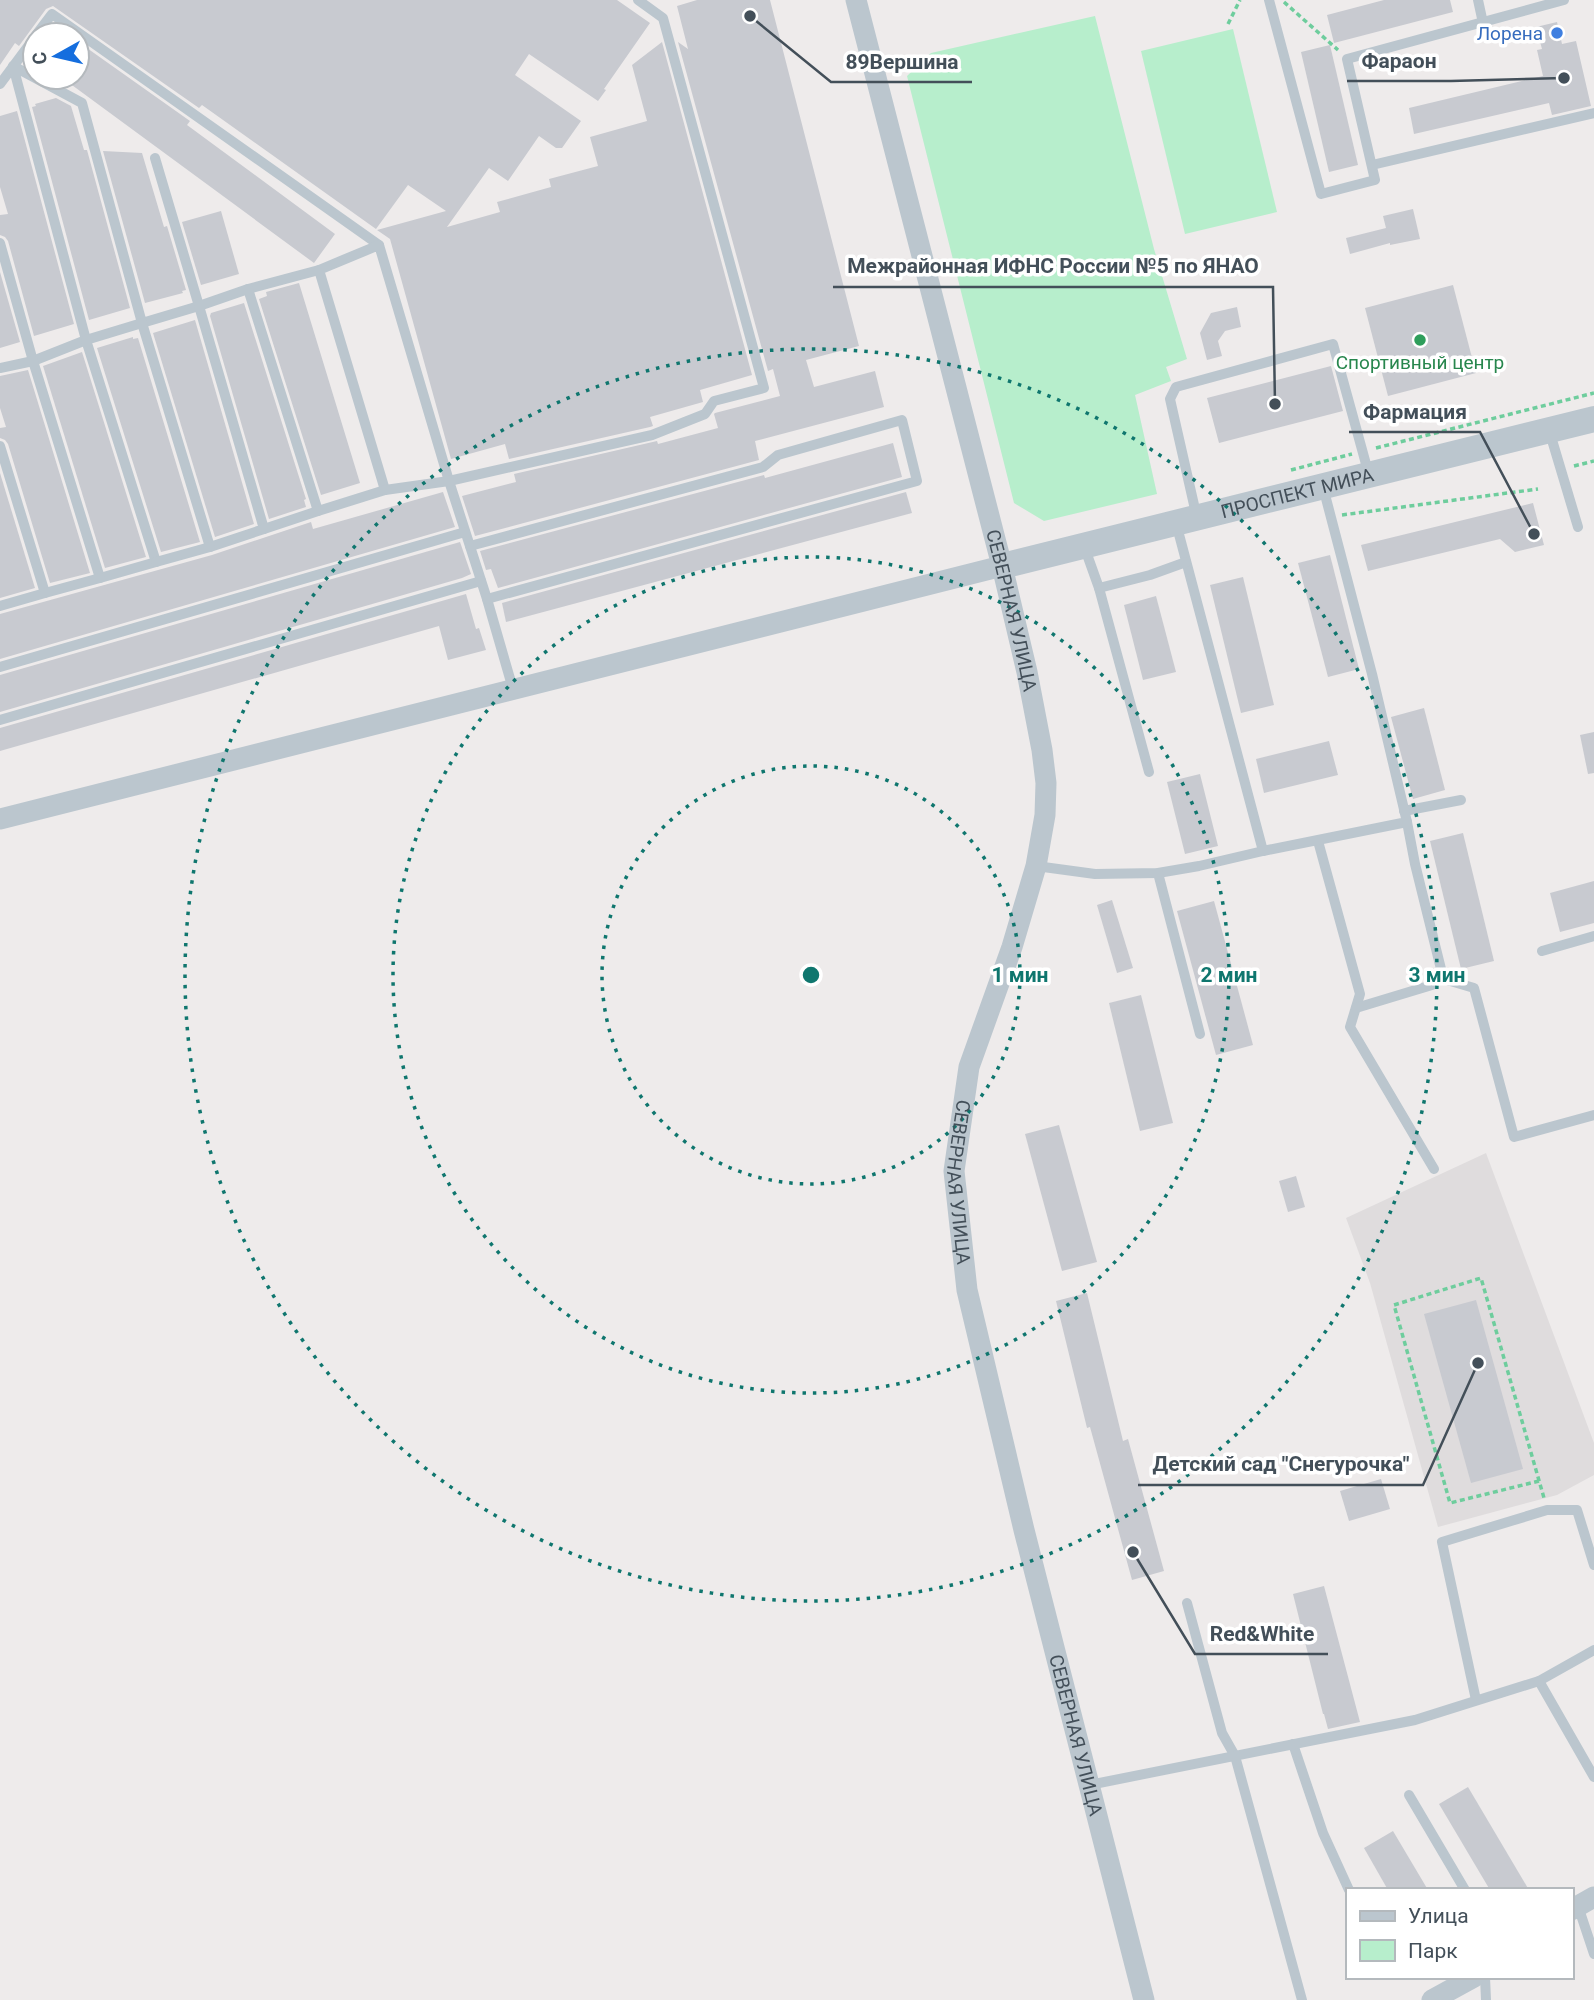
<svg xmlns="http://www.w3.org/2000/svg" width="1594" height="2000" font-family="Roboto,sans-serif">
  <style>
    .education { fill: #dfdcdd }
    .green { fill: #b7eecc }
    .building { fill: #c8cad0 }
    .lines { fill: none; stroke-linecap: round; stroke-linejoin: round }
    .path { stroke: #6ecd9d; stroke-width: 3.5; stroke-dasharray: 5 3.5; stroke-linecap: butt }
    .service { stroke: #bbc6ce; stroke-width: 10 }
    .minor { stroke: #bbc6ce; stroke-width: 21 }
    .tertiary { stroke: #bbc6ce; stroke-width: 26 }
    .ring { fill: none; stroke: #0f766e; stroke-width: 3.5; stroke-dasharray: 3.5 7 }
    .shop-dot { fill: #3f7fe0; stroke: #fff; stroke-width: 2.5 }
    .leisure-dot { fill: #2e9e5b; stroke: #fff; stroke-width: 2.5 }
    .labels { text-anchor: middle; dominant-baseline: central; stroke-width: 7; stroke-linejoin: round; paint-order: stroke }
    .shop-label { font-size: 19px; fill: #366cbe; stroke: #fff; text-anchor: end }
    .leisure-label { font-size: 19px; fill: #27864d; stroke: #fff }
    .street-label { font-size: 19px; fill: #434f59; stroke: #fff }
    .centre { fill: #0f766e; stroke: #fff; stroke-width: 3.5 }
    .ring-label { font-size: 21px; text-anchor: middle; font-weight: bold; fill: #0f766e; stroke: #fff; stroke-width: 7; stroke-linejoin: round; paint-order: stroke }
    .leader { fill: none; stroke: #434f59; stroke-width: 2.5 }
    .callout-dot { fill: #434f59; stroke: #fff; stroke-width: 2.5 }
    .callout-label { font-size: 21px; text-anchor: middle; font-weight: bold; fill: #434f59; stroke: #fff; stroke-width: 7; stroke-linejoin: round; paint-order: stroke }
  </style>
  <rect width="100%" height="100%" fill="#eeebeb"/>
  <path class="education" d="M1486 1153 1594 1443V1475L1557 1495 1438 1527 1370 1283 1346 1218Z"/>
  <g class="green">
    <path d="M1095 16 1154 249 1187 359 1166 367 1171 381 1135 395 1157 494 1044 521 1014 503 907 76 931 53Z"/>
    <path d="M1233 29 1277 212 1185 234 1141 51Z"/>
  </g>
  <g class="building">
    <path d="M0 0H617L650 23 604 89 606 90 598 101 529 54 515 75 581 121 562 148H556L539 136 508 181 489 168 447 227 500 212 497 202 551 187 549 179 598 166 590 137 647 121 632 65 662 42 752 375 700 390 703 402 650 417 653 426 650 427 509 459 505 444 451 459 390 239 377 230 446 211 408 185 376 229 202 105 199 108 53 6 46 9 19 46 15 43 0 65Z"/>
    <path d="M697 0H770L859 346 806 360 814 387 875 371 884 407 755 441 759 460 475 536 462 496 516 482 514 474 657 441 658 444 718 428 714 414 715 413 780 396 773 369 768 371 678 42 688 49 677 6Z"/>
    <path d="M1384 0H1450L1453 12 1334 43 1327 15Z"/>
    <path d="M1557 22 1562 44 1576 41 1591 106 1552 115 1549 103 1414 134 1409 108 1543 76 1537 50 1542 49 1536 27Z"/>
    <path d="M77 41 190 121 187 125 335 234 314 263 61 77H77Z"/>
    <path d="M1330 45 1358 165 1329 172 1301 52Z"/>
    <path d="M56 98 71 106 84 150H87L130 308 89 320 32 107 36 106 35 104Z"/>
    <path d="M17 111 74 324 34 336 8 241 5 237 0 235V215L8 214 0 187V116Z"/>
    <path d="M103 151 142 153 164 227 167 226 186 290 182 291 183 293 145 303Z"/>
    <path d="M1413 209 1420 239 1390 245V243L1350 254 1346 238 1386 228 1383 216Z"/>
    <path d="M221 211 239 274 201 285 182 222Z"/>
    <path d="M0 272 20 342 0 348Z"/>
    <path d="M299 283 360 483 321 495 259 299 267 296 266 292Z"/>
    <path d="M1453 285 1476 373 1388 396 1365 308Z"/>
    <path d="M244 303 306 499 304 500 306 507 269 519 210 316 211 313Z"/>
    <path d="M1237 307 1241 327 1225 331 1218 341 1222 356 1207 360 1200 333 1211 313Z"/>
    <path d="M195 320 254 524 215 537 153 333Z"/>
    <path d="M133 337V339L138 338 200 542 161 552 97 348Z"/>
    <path d="M82 352 146 557 105 568 43 366Z"/>
    <path d="M1331 366 1343 411 1219 443 1207 398Z"/>
    <path d="M28 370 90 573 50 583 8 444 5 440 0 438V428L6 427 0 408V376Z"/>
    <path d="M893 443 902 477 498 588 491 569 486 570 480 551 764 475 765 478Z"/>
    <path d="M0 473 35 588 0 598Z"/>
    <path d="M443 492 455 527 0 659V614L212 555 311 522 313 529Z"/>
    <path d="M906 492 912 513 506 622 502 603Z"/>
    <path d="M1533 503 1544 545 1515 552 1500 539 1368 571 1361 545Z"/>
    <path d="M460 542 471 574 462 578 0 712V675Z"/>
    <path d="M1330 555 1359 669 1328 677 1298 563Z"/>
    <path d="M1243 577 1274 705 1241 713 1210 585Z"/>
    <path d="M466 594 476 629 479 628 486 650 448 660 439 626 0 751V728Z"/>
    <path d="M1156 596 1176 672 1143 680 1124 605Z"/>
    <path d="M1424 708 1445 790 1413 799 1391 717Z"/>
    <path d="M1594 732V773L1588 774 1580 735Z"/>
    <path d="M1329 741 1338 775 1264 793 1256 759Z"/>
    <path d="M1200 774 1218 846 1185 854 1167 782Z"/>
    <path d="M1463 833 1494 961 1461 969 1430 841Z"/>
    <path d="M1594 881V923L1560 932 1550 893Z"/>
    <path d="M1112 900 1133 968 1117 973 1097 905Z"/>
    <path d="M1214 901 1253 1045 1216 1055 1177 911Z"/>
    <path d="M1141 995 1173 1123 1140 1131 1109 1003Z"/>
    <path d="M1059 1125 1097 1262 1062 1271 1025 1134Z"/>
    <path d="M1296 1176 1305 1207 1288 1212 1279 1181Z"/>
    <path d="M1087 1293 1123 1441 1128 1439 1164 1571 1132 1580 1090 1427 1087 1428 1056 1301Z"/>
    <path d="M1476 1300 1523 1469 1471 1483 1424 1314Z"/>
    <path d="M1381 1479 1390 1509 1349 1521 1340 1491Z"/>
    <path d="M1324 1586 1360 1722 1328 1729 1324 1714H1323L1293 1594Z"/>
    <path d="M1468 1787 1529 1890H1490L1439 1804Z"/>
    <path d="M1393 1831 1428 1890H1388L1364 1848Z"/>
  </g>
  <g class="lines">
    <g class="path">
      <path d="M1284 2 1338 50"/>
      <path d="M1228 24 1240 0"/>
      <path d="M1376 448 1594 393"/>
      <path d="M1574 466 1594 461"/>
      <path d="M1291 470 1352 454"/>
      <path d="M1342 515 1538 489"/>
      <path d="M1539 1481 1450 1503 1394 1305 1481 1278 1544 1498"/>
    </g>
    <g class="service">
      <path d="M1269 0 1321 194 1375 180 1347 59 1564 0"/>
      <path d="M1478 0 1483 23"/>
      <path d="M36 35 52 14 379 245"/>
      <path d="M0 84 35 37"/>
      <path d="M1372 165 1594 113"/>
      <path d="M0 243 33 361 86 340 13 66 82 103 142 323 199 306 155 158"/>
      <path d="M248 289 319 270"/>
      <path d="M0 368 33 361 100 578 156 562 86 340 142 323 210 547 264 529 199 306 248 289 318 511 385 490 319 270 379 245 449 481 487 599 513 689"/>
      <path d="M1549 430 1578 527"/>
      <path d="M0 446 45 593 0 606"/>
      <path d="M385 490 449 481 652 435 705 414 714 401 764 388 663 18 638 0"/>
      <path d="M1197 518 1170 399 1176 387 1333 344 1369 475"/>
      <path d="M1176 523 1263 851"/>
      <path d="M264 529 318 511"/>
      <path d="M470 546 763 467 778 455 902 420 917 481 487 599"/>
      <path d="M1084 546 1099 588 1149 772"/>
      <path d="M156 562 210 547"/>
      <path d="M1099 588 1150 575 1186 562"/>
      <path d="M45 593 100 578"/>
      <path d="M0 667 465 532"/>
      <path d="M0 720 481 581"/>
      <path d="M1404 811 1461 800"/>
      <path d="M1318 841 1360 994 1350 1027 1434 1169"/>
      <path d="M1036 866 1095 874 1158 873 1199 866 1263 851 1407 822 1372 674 1323 487"/>
      <path d="M1158 873 1200 1034"/>
      <path d="M1542 951 1594 936"/>
      <path d="M1437 977 1474 988 1514 1137 1594 1115"/>
      <path d="M1356 1008 1432 985 1441 969 1415 864 1407 822"/>
      <path d="M1187 1603 1222 1733 1235 1756 1302 2000"/>
      <path d="M1539 1681 1594 1777"/>
      <path d="M1476 1700 1442 1542 1547 1510H1577L1594 1565"/>
      <path d="M1293 1744 1323 1833 1349 1890"/>
      <path d="M1089 1785 1415 1720 1539 1681 1594 1650"/>
      <path d="M1409 1795 1465 1890"/>
      <path d="M1578 1906 1594 1954"/>
      <path d="M1485 1977 1486 2000"/>
    </g>
    <g class="minor">
      <path id="s1" d="M856 0 1002 566 1027 672 1042 750 1046 783 1045 815 1036 866 1012 947 969 1067 954 1171 967 1290 1024 1530 1144 2000"/>
      <path d="M0 819 1002 566"/>
      <path d="M1571 1910 1594 1897"/>
      <path d="M1432 2000 1474 1977"/>
    </g>
    <path class="tertiary" id="s2" d="M1002 566 1594 419"/>
  </g>
  <g class="ring">
    <circle cx="811" cy="975" r="209"/>
    <circle cx="811" cy="975" r="418"/>
    <circle cx="811" cy="975" r="626"/>
  </g>
  <circle class="shop-dot" cx="1557" cy="33" r="7"/>
  <circle class="leisure-dot" cx="1420" cy="340" r="7"/>
  <g class="labels">
    <g class="shop-label">
      <text x="1543" y="33">Лорена</text>
    </g>
    <g class="leisure-label">
      <text x="1420" y="362">Спортивный центр</text>
    </g>
    <g class="street-label">
      <text stroke="none"><textPath href="#s2" startOffset="304">ПРОСПЕКТ МИРА</textPath></text>
      <text stroke="none"><textPath href="#s1" startOffset="630">СЕВЕРНАЯ УЛИЦА</textPath></text>
      <text stroke="none"><textPath href="#s1" startOffset="1218">СЕВЕРНАЯ УЛИЦА</textPath></text>
      <text stroke="none"><textPath href="#s1" startOffset="1785">СЕВЕРНАЯ УЛИЦА</textPath></text>
    </g>
  </g>
  <circle cx="811" cy="975" r="10" class="centre"/>
  <g class="ring-label">
    <text x="1020" y="982">1 мин</text>
    <text x="1229" y="982">2 мин</text>
    <text x="1437" y="982">3 мин</text>
  </g>
  <path class="leader" d="M1564 78L1451 81H1347M750 16L831 82H972M1275 404L1273 287H833M1534 534L1480 432H1349M1478 1363L1423 1485H1138M1133 1552L1195 1654H1328"/>
  <g class="callout-dot">
    <circle cx="1564" cy="78" r="7"/>
    <circle cx="750" cy="16" r="7"/>
    <circle cx="1275" cy="404" r="7"/>
    <circle cx="1534" cy="534" r="7"/>
    <circle cx="1478" cy="1363" r="7"/>
    <circle cx="1133" cy="1552" r="7"/>
  </g>
  <g class="callout-label">
    <text x="1399" y="68">Фараон</text>
    <text x="902" y="69">89Вершина</text>
    <text x="1053" y="273">Межрайонная ИФНС России №5 по ЯНАО</text>
    <text x="1415" y="419">Фармация</text>
    <text x="1281" y="1471">Детский сад "Снегурочка"</text>
    <text x="1262" y="1641">Red&amp;White</text>
  </g>
  <rect x="1346" y="1888" width="228" height="91" fill="#ffffff" stroke="#b4b9bd" stroke-width="2"/>
  <rect x="1360" y="1911" width="35" height="10" fill="#bbc6ce" stroke="#b4b9bd" stroke-width="2"/>
  <text x="1408" y="1923" font-size="21" fill="#434f59">Улица</text>
  <rect x="1360" y="1940" width="35" height="21" fill="#b7eecc" stroke="#b4b9bd" stroke-width="2"/>
  <text x="1408" y="1958" font-size="21" fill="#434f59">Парк</text>
  <g transform="translate(56 56) rotate(262)"><circle r="33" fill="#ffffff" stroke="#b4b9bd" stroke-width="2"/>
  <path d="M0-5L12 26L0 18L-12 26Z" fill="#156ede"/>
  <text y="-10" font-size="19" font-weight="bold" text-anchor="middle" fill="#434f59">С</text>
  </g>
</svg>
